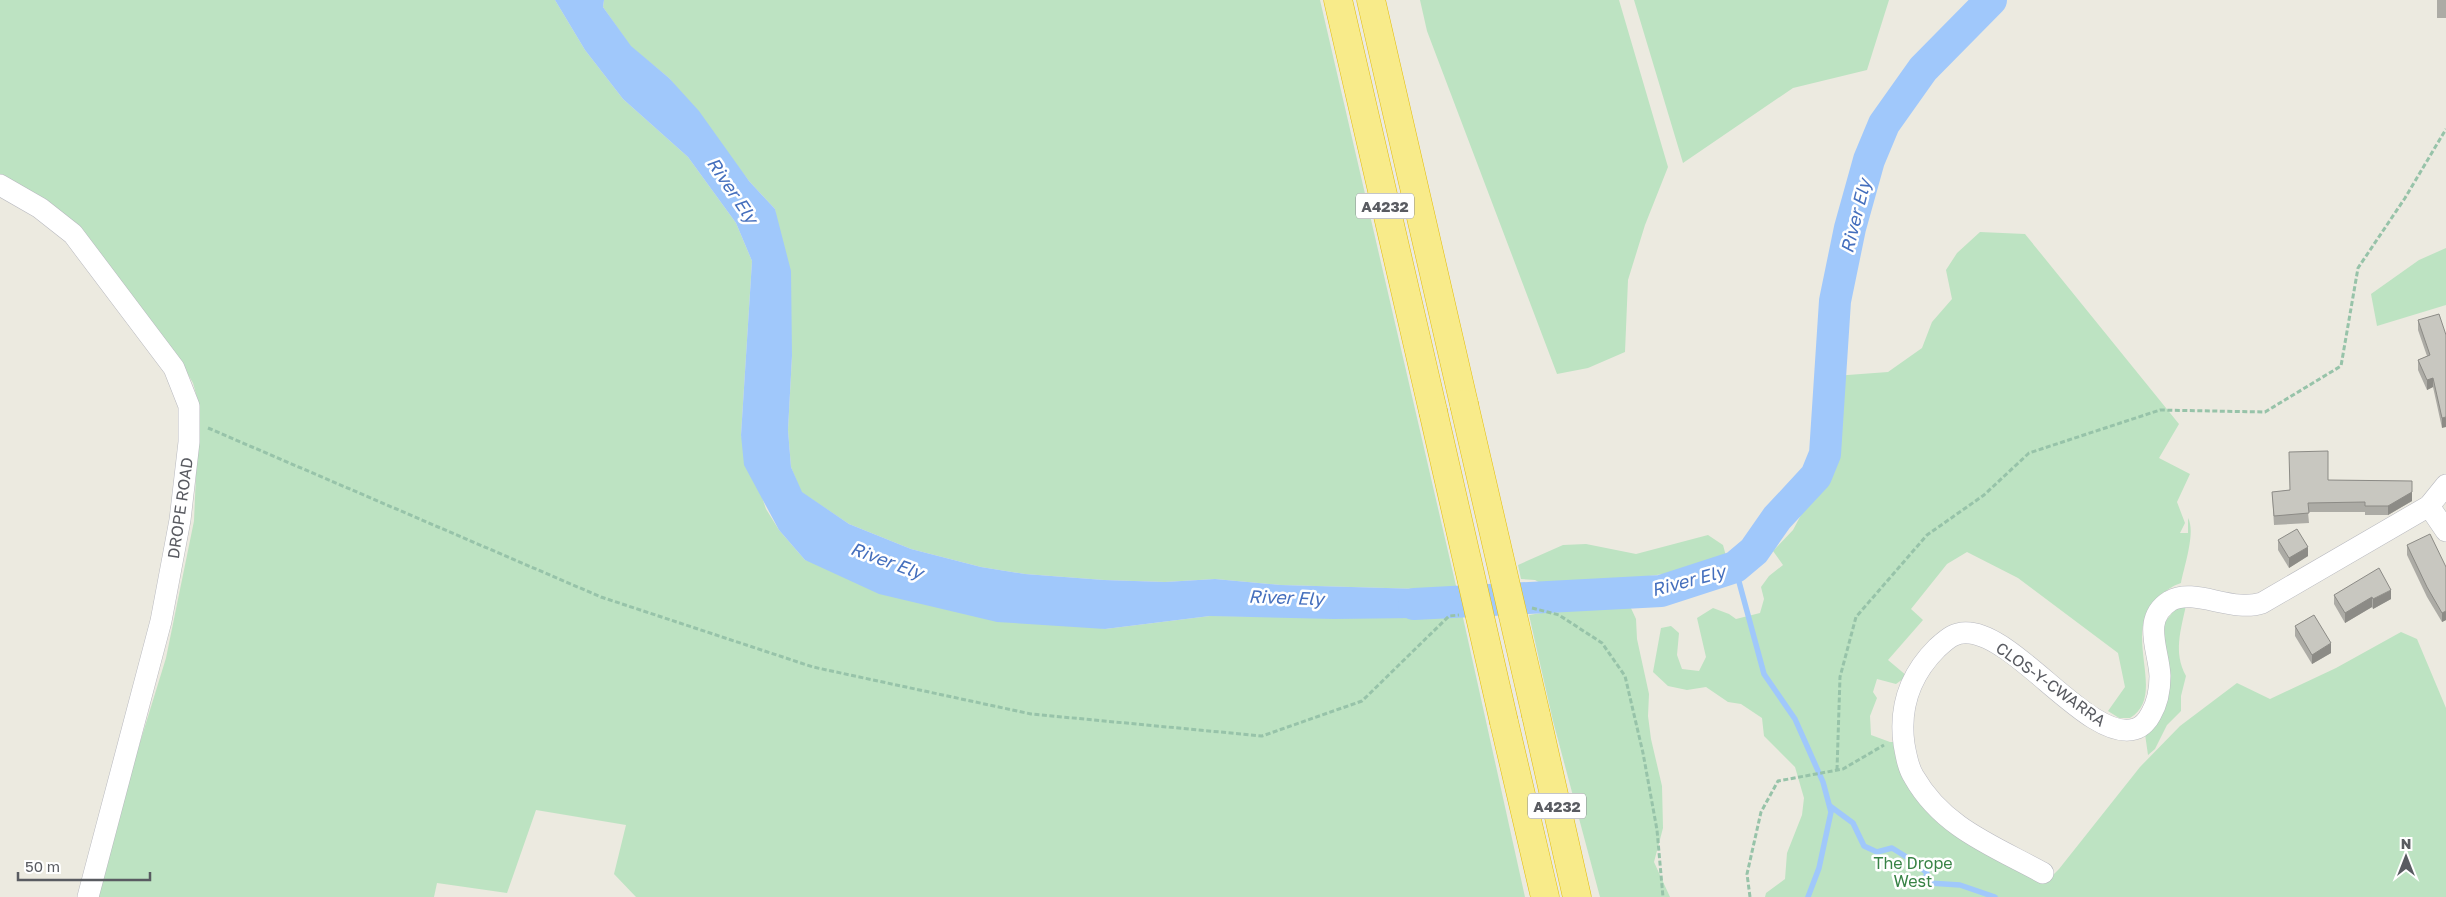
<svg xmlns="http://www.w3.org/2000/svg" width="2446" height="897" font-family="'Golos Text',sans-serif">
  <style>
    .green { fill: #bde3c2 }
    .water { fill: #a0c8fb }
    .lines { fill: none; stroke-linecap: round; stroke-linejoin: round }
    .stream { stroke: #a0c8fb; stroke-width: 5.5 }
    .river { stroke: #a0c8fb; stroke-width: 32 }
    .minor-casing { stroke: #b8b9bf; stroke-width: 22 }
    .highway-casing { stroke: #e3bc09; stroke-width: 29 }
    .path { stroke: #97c3a9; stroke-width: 3; stroke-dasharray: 5 2.5; stroke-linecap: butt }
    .minor { stroke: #fff; stroke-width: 21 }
    .highway { stroke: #f8eb8a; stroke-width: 28 }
    .highway-bridge-casing { stroke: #e3bc09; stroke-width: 29; stroke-linecap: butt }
    .highway-bridge { stroke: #f8eb8a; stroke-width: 28 }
    .wall { fill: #acaba5 }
    .shaded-wall { fill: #8c8b86 }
    .building { fill: #c8c7c0; stroke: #8c8b86 }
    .labels { text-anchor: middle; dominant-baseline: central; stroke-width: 5; stroke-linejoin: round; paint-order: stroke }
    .shield { fill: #fff; stroke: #8b8c90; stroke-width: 1 }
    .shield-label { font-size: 15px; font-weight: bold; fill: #595b61 }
    .street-label { font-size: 16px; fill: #595b61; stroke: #fff }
    .park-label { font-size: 16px; fill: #378245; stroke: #fff }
    .water-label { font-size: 18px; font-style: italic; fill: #456fbd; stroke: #fff }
  </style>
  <rect width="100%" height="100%" fill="#eceae0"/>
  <g class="green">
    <path d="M0 0H555L585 50 623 99 688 157 736 223 752 261 741 435 766 509 779 530 805 560 1105 629 1210 616 1416 618 1462 613 1525 897H636L614 874 626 825 536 810 507 893 437 883 434 897H97L118 814 166 658 194 521 199 405 193 383 172 348 0 175Z"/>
    <path d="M604 0H1320L1457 590 1281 585 1215 579 1165 582 1104 580 1025 574 981 567 911 549 849 524 801 492 791 467 788 430 792 356 775 209 749 181 669 78 631 47 603 7Z"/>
    <path d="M1420 0H1619L1668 167 1645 225 1628 280 1625 352 1588 368 1557 374 1427 31Z"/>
    <path d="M1634 0H1889L1867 70 1793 88 1683 163Z"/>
    <path d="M1980 232 2025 234 2179 424 2159 458 2190 474 2177 502 2185 523 2180 533H2188V518C2196 532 2184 567 2181 583 2172 586 2165 591 2158 597 2119 632 2169 695 2130 718H2119L2108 711 2125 687 2118 653 2018 578 1967 552 1947 564 1911 609 1923 620 1888 660 1907 676 1896 684 1877 679 1873 692 1877 698 1870 716 1871 735 1890 742H1893L1894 705 1906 777 2045 883 2059 869 2140 767 2180 726 2237 683 2270 699 2336 668 2401 632 2417 639 2446 708V897H1765L1766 893 1785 879 1787 853 1802 815 1804 798 1795 767 1764 736 1762 718 1741 704 1728 702 1706 687 1687 690 1668 686 1653 672 1661 628 1671 626 1679 633 1677 655 1682 669 1699 671 1706 657 1697 618 1713 608 1729 614 1736 619 1760 613 1764 599 1761 587 1769 576 1783 565 1773 551 1793 530 1810 498 1826 483 1830 471 1825 470 1834 376 1888 372 1922 348 1932 322 1952 299 1946 270 1957 253Z"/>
    <path d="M2446 248V305L2377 326 2371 294 2419 260Z"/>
    <path d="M1708 535 1723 545 1726 556 1716 567 1649 576 1635 582 1565 587H1548L1535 580 1521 579 1518 565 1563 545 1586 544 1636 554Z"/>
    <path d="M1599 598 1630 606 1636 619 1637 639 1649 694 1648 716 1651 739 1662 786 1663 828 1654 862 1670 897H1600L1553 721 1529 615 1541 613 1563 600Z"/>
    <path d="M2186 605C2181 630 2173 652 2186 676L2181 696V711L2167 725 2155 749 2148 755 2145 734 2164 623 2177 607Z"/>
  </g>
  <path class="water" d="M555 0H604L603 7 631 46 669 78 699 111 749 181 775 209 791 271 792 356 788 430 791 467 802 492 849 524 911 549 981 567 1025 574 1104 580 1165 582 1215 579 1281 585 1457 590 1462 613 1416 618 1334 619 1210 616 1105 629 997 622 879 594 805 560 779 530 744 465 741 435 752 261 736 223 688 157 623 99 585 50Z"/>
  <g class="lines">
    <g class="stream">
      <path d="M1735 567 1764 674 1795 719 1823 782 1831 812 1819 868 1808 897"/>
      <path d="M1830 806 1853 823 1864 846 1877 852 1892 848 1913 861 1927 873 1925 879 1929 883 1960 885 1995 897"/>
    </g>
    <path class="river" d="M1414 604 1661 591 1735 567 1754 551 1777 518 1816 476 1825 454 1835 301 1850 228 1869 160 1884 124 1923 69 1991 0"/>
    <g class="minor-casing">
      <g id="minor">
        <path d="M0 185 40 208 73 234 174 368 189 406V442L180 520 161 621 88 897"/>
        <path d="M2429 506 2446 531"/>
        <path d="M2043 873C1994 846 1943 828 1914 777 1908 768 1906 755 1904 744 1899 707 1910 675 1937 648 1947 639 1955 631 1970 633 2019 638 2091 743 2135 729 2142 727 2148 720 2151 714 2158 702 2160 689 2160 676 2159 650 2141 619 2170 601 2194 587 2232 613 2262 603L2429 506 2446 485"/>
      </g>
    </g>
    <g class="highway-casing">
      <g id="highway">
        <path d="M1338 0 1433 411"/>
        <path d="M1371 0 1464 404"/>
        <path d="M1536 715 1577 897"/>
        <path d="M1504 722 1545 897"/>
      </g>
    </g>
    <g class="path">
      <path d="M208 428 601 597 813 667 1031 714 1262 736 1362 701 1449 616 1459 615"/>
      <path d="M1532 608 1559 615 1602 643 1625 676 1643 753 1657 830 1663 897"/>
      <path d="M1837 770 1840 677 1856 617 1927 535 1984 495 2029 453 2160 410 2265 412 2341 366 2358 268 2405 198 2446 129"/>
      <path d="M1750 897 1747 874 1761 812 1778 781 1843 769 1884 745"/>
    </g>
    <use href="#minor" class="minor"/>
    <use href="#highway" class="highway"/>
    <g class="highway-bridge-casing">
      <g id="highway-bridge">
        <path d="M1464 404 1536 715"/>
        <path d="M1433 411 1504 722"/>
      </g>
    </g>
    <use href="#highway-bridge" class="highway-bridge"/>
  </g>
  <g class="wall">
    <rect x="2437" y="0" width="9" height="18"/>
    <path d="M2418 320 2446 335 2442 428 2433 387 2427 390 2418 370V360L2427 356 2418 330Z"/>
    <path d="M2328 480 2412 481V501L2388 515H2365V512H2308L2309 523 2274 525 2272 492 2290 490Z"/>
    <path d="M2278 540 2308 556 2289 568 2278 550Z"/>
    <path d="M2407 545 2446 567V620L2442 622 2427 597 2407 555Z"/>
    <path d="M2334 595 2391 599 2373 609 2372 607 2345 623 2334 604Z"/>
    <path d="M2295 626 2331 653 2312 664 2295 636Z"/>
  </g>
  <g class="shaded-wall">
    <path d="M2433 378V387L2427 390V380Z"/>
    <path d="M2446 417V427L2442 428V418Z"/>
    <path d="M2412 492V501L2388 515V506Z"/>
    <path d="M2308 547V556L2289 568V558Z"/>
    <path d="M2391 590V599L2373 609V599Z"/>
    <path d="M2372 597V607L2345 623V613Z"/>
    <path d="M2446 611V620L2442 622V613Z"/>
    <path d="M2331 643V653L2312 664V655Z"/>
  </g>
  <g class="building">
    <path d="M2439 314 2446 335V417L2442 418 2433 378 2427 380 2418 360 2430 355 2418 320Z"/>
    <path d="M2328 451V480L2412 481V492L2388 506H2365V502L2308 503 2309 513 2274 516 2272 492 2290 490 2289 452Z"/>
    <path d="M2297 529 2308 547 2289 558 2278 540Z"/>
    <path d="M2430 534 2446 567V611L2442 613 2427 587 2407 545Z"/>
    <path d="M2379 568 2391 590 2373 599 2372 597 2345 613 2334 595Z"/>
    <path d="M2314 615 2331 643 2312 655 2295 626Z"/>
  </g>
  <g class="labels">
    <g class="shield">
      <rect x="1356" y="193.5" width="58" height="25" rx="4"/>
      <rect x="1528" y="793.5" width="58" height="25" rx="4"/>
    </g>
    <g class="shield-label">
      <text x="1385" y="206">A4232</text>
      <text x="1557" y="806">A4232</text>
    </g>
    <g class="street-label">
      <text transform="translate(180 508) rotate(-82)">DROPE ROAD</text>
      <text transform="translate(2051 684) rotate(36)">CLOS-Y-CWARRA</text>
    </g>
    <g class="park-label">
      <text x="1913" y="863">The Drope<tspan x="1913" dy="18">West</tspan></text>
    </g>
    <g class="water-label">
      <text transform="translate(733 190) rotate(56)">River Ely</text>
      <text transform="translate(1855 216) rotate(-76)">River Ely</text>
      <text transform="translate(887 560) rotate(20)">River Ely</text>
      <text transform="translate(1688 580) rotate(-15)">River Ely</text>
      <text transform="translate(1286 597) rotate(2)">River Ely</text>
    </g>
  </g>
  <g transform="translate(2406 857)" stroke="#ffffff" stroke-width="4" paint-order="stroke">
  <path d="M0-4L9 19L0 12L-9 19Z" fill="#595b61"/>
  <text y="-8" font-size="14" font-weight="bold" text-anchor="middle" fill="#595b61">N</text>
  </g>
  <path d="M18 872v8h132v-8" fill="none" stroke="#595b61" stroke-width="2.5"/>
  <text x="25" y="872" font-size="15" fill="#595b61" stroke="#ffffff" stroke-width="4" paint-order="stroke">50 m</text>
</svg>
